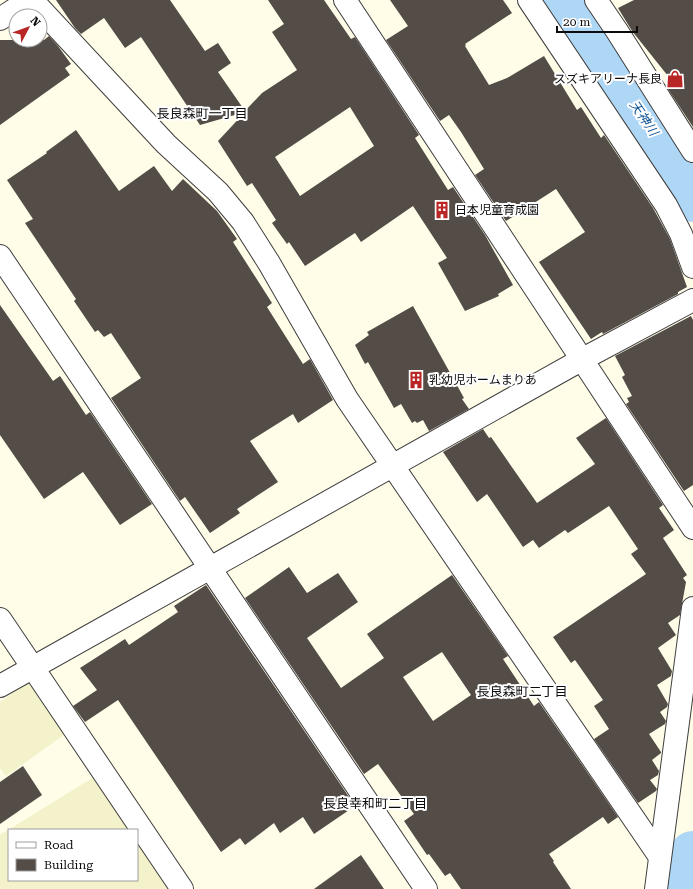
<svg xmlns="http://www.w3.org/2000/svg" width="693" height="889" font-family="'Roboto Serif','Noto Sans JP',serif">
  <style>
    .farmland { fill: #f3f2ca }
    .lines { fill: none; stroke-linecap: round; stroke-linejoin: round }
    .river { stroke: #aed7f5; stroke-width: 48 }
    .building { fill: #534c47; fill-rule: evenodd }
    .minor-casing { stroke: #3e3e3e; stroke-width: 24 }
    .minor { stroke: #fff; stroke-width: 22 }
    .labels { text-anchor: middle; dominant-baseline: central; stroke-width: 4; stroke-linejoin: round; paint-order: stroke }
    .poi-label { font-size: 12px; fill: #0b0b0b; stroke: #fff; text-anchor: start }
    .neighbourhood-label { font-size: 13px; fill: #0b0b0b; stroke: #fff }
    .water-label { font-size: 13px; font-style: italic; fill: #175999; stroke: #fff }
  </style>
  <rect width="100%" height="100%" fill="#fffce8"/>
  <g class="farmland">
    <path d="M31 680 68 732 6 776 0 768V702Z"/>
    <path d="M94 777 130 830H9V880H137V840L170 889H0V835Z"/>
  </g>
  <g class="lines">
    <g class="river">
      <path d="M565 0 659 140 693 198"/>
      <path d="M687 889 693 855"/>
    </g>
  </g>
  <g class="building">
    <path d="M56 0H170L205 51 218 43 231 63 218 72 245 111 262 93 297 70 272 32 284 24 268 0H324L351 39 355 37 419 135 415 138 448 190 453 187 485 235 513 285 498 294 499 296 465 311 438 263 447 258 413 206 361 242 355 233 305 266 289 242 287 244 272 223 276 220 252 183 247 186 218 141 245 112 200 125 141 37 125 48 104 18 81 34 75 28ZM350 107 374 146 300 196 275 157Z"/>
    <path d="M390 0H503L512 13 465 44 466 45 465 46 489 85 507 78 544 56 577 110 581 107 601 138 604 135 653 208 670 239 687 287 678 292V294L603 334 602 332 591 339 539 262 585 232 556 189 506 221 475 175 484 169 461 132 449 115 440 121 386 40 408 26Z"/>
    <path d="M634 0H693V127L666 86 672 81 632 31 618 8Z"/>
    <path d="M49 36 58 46 71 64 65 68 70 75 0 125V40H44Z"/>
    <path d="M76 130 119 191 154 166 172 191 183 179 217 211 237 239 233 242 272 303 267 307 303 364 310 359 333 400 298 423 293 414 250 441 278 482 237 509 240 513 210 533 185 497 180 501 111 398 141 378 111 333 104 337 98 330 95 332 74 301 76 299 25 223 33 219 7 180 47 153 46 152Z"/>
    <path d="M0 305 53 381 60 376 86 415 90 412 152 504 120 525 83 472 44 499 0 435Z"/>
    <path d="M413 306 464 398 462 399 469 409 429 431 423 420 417 423 415 421 412 423 401 404 394 408 368 362 365 364 355 345 369 335 367 332Z"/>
    <path d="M691 316 693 320V485L684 491 626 404 629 402 627 398 632 396 622 377 625 375 615 356Z"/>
    <path d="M606 418 663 505 659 508 674 530 663 538 687 575 683 578 686 582 680 615 668 623 676 635 658 648 672 671 671 676 657 685 668 704 667 707 660 712 666 721 665 724 649 734 661 752V753L652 760 659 771 658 775 650 780 657 789 656 791 638 803 594 739 609 729 594 706 603 700 575 660 571 663 553 637 646 574 631 554 638 549 609 506 568 533 565 530 539 548 533 540 523 547 487 494 477 502 443 452 483 429 489 438 491 437 537 503 595 464 576 438Z"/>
    <path d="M289 567 307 593 338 573 358 602 307 638 341 688 384 658 367 634 452 575 508 656 503 659 534 706 539 702 618 817 608 824 603 817 549 854 554 861 553 862 571 889H461L450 873 445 876 429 854 427 855 404 821 414 814 378 764 364 774 245 598ZM442 652 471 695 433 721 403 677Z"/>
    <path d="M206 585 355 806 314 834 303 817 280 833 274 823 245 845 240 838 221 852 118 700 85 722 73 706 97 690 80 668 125 639 129 645 178 612 174 606Z"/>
    <path d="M23 766 42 795 0 824V782Z"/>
    <path d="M361 855 384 889H314Z"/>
  </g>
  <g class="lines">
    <g class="minor-casing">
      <g id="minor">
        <path d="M32 0 166 144 218 192 243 222 269 263 347 399 660 857"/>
        <path d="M345 0 693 528"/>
        <path d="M529 0 666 205 681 234 693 267"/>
        <path d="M596 0 617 31 693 151"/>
        <path d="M0 19 29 0"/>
        <path d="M0 256 426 889"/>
        <path d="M0 619 182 889"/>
        <path d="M0 686 581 360 693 300"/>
        <path d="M656 889 693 608"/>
      </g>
    </g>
    <use href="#minor" class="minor"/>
  </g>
  <defs>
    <g id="shop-bare" transform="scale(1.38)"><path d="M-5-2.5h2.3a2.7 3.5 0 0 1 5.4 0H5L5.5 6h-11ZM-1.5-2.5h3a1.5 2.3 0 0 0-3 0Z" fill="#b82625" stroke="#fff" stroke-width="2.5" paint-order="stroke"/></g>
    <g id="building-bare" transform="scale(1.38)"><path d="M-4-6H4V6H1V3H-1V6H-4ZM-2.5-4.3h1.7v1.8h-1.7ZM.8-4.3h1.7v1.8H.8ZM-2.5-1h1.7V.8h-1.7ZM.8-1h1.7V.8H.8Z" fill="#b82625" stroke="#fff" stroke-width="2.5" paint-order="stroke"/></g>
  </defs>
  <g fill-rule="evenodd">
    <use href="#shop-bare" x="675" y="79"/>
    <use href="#building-bare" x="442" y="210"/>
    <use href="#building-bare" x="416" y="380"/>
  </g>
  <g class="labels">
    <g class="poi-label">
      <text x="662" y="79" text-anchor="end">スズキアリーナ長良</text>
      <text x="455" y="210">日本児童育成園</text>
      <text x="429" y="380">乳幼児ホームまりあ</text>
    </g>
    <g class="neighbourhood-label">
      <text x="202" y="113">長良森町一丁目</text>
      <text x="522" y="691">長良森町二丁目</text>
      <text x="375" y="803">長良幸和町二丁目</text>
    </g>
    <g class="water-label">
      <text transform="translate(644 118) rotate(56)">天神川</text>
    </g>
  </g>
  <rect x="8" y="829" width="130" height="52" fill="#ffffff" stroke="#9d9d9d"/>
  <rect x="16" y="842" width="20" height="6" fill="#ffffff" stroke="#9d9d9d"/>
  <text x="44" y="849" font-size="12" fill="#0b0b0b">Road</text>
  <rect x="16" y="859" width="20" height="12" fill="#534c47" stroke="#9d9d9d"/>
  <text x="44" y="869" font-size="12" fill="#0b0b0b">Building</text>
  <g transform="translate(28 28) rotate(49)"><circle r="19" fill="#ffffff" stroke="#9d9d9d"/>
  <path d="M0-3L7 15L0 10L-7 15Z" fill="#b82625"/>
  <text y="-6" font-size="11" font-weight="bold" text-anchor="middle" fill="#0b0b0b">N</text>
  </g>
  <path d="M557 26v6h80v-6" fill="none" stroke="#0b0b0b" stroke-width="2"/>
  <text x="563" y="26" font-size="12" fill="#0b0b0b" stroke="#ffffff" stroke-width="3" paint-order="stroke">20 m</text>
</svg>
